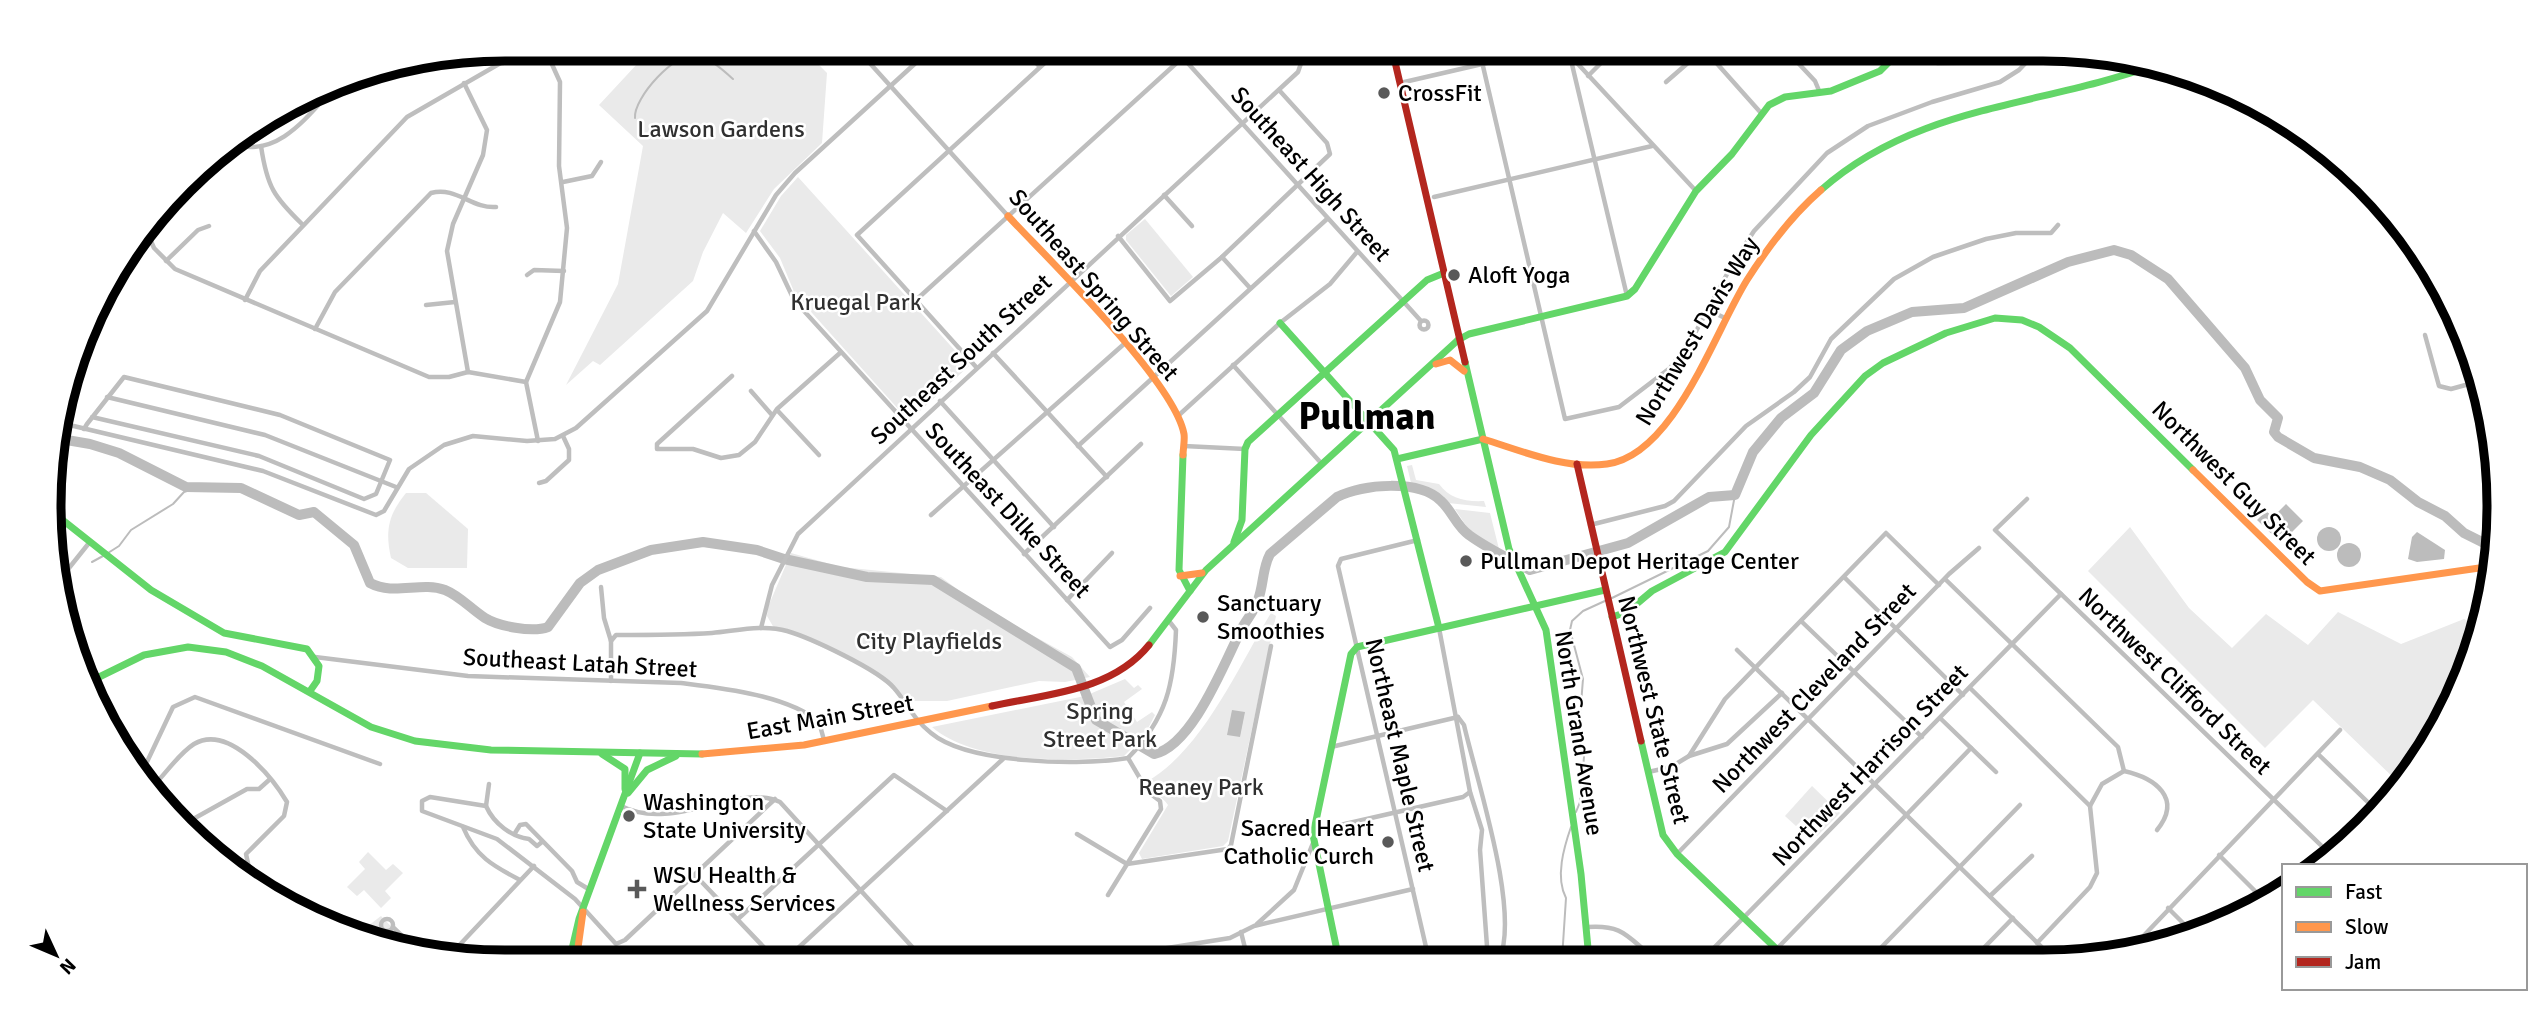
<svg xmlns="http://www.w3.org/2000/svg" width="2548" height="1011" font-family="Signika,sans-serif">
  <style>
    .green { fill: #eaeaea }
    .water { fill: #bcbcbc }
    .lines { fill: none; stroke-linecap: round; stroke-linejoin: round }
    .stream { stroke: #bcbcbc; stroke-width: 2 }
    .river { stroke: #bcbcbc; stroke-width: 10 }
    .street { stroke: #bebebe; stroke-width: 4.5 }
    .fast { stroke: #63d668; stroke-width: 7 }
    .slow { stroke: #ff974d; stroke-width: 7 }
    .jam { stroke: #b3261e; stroke-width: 7 }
    .poi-dot { fill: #595959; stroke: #fff; stroke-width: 2.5 }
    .labels { text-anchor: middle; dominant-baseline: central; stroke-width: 5; stroke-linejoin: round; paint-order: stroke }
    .poi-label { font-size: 24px; fill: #000; stroke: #fff; text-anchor: start }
    .park-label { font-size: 24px; fill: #303030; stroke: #fff }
    .street-label { font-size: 24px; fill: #000; stroke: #fff }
    .town-label { font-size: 38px; font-weight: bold; fill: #000; stroke: #fff }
    .rim { fill: none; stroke: #000; stroke-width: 9 }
  </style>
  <rect width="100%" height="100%" fill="#fff"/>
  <g class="green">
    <path d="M651 49H803L827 73 822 143 774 189 746 233 723 213 703 252 693 281 600 365 593 361 566 385 618 284 643 146 599 105Z"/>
    <path d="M1923 49H2031L2016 63 1937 66Z"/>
    <path d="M798 177 969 366 909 421 795 294 780 258 760 231 781 196Z"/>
    <path d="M1145 219 1193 277 1171 296 1126 240V235Z"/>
    <path d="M1412 465 1416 480 1439 484C1449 498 1464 502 1484 501L1486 507 1448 503 1437 494 1412 487 1407 466Z"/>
    <path d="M406 493H426L468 529 467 568H408L391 558C385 531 388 515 406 493Z"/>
    <path d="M1455 509 1490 513 1499 549 1471 533Z"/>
    <path d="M2130 527 2189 608 2232 648 2266 614 2308 645 2338 612 2401 644 2464 619 2481 628 2422 759 2400 784 2313 700 2265 748 2088 571Z"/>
    <path d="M791 553 841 567 941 577 981 607 1072 657 1090 677 1065 682 1039 681 947 701H910L862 666 788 631 774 628 767 616 768 607Z"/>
    <path d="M1271 613 1276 616 1228 841 1223 846 1142 859 1139 853 1168 805C1161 795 1152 793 1146 782 1202 751 1238 667 1271 613Z"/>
    <path d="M1125 679 1134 688 1138 685 1142 689 1124 702 1137 722 1152 712 1155 715 1144 736 1124 756C1068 762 975 764 932 727L1085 696Z"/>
    <path d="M1812 786 1840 813 1817 836 1801 821 1796 826 1785 816Z"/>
    <path d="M368 852 386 870 393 864 403 873 385 891 391 898 381 908 364 890 357 896 347 887 365 869 359 862Z"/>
    <path d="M381 916 414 950 387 946 356 931 364 929Z"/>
  </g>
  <g class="water">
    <path d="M2286 504 2303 521 2281 543 2257 520 2266 511 2273 517Z"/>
    <circle cx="2329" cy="539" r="12"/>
    <path d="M2417 532 2445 550 2444 559 2417 562 2408 559 2412 537Z"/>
    <circle cx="2349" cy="555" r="12"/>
    <path d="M1232 710 1245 712 1240 737 1227 735Z"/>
  </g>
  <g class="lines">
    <g class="stream">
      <path d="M635 118C633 98 676 51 696 55 710 58 723 70 733 79"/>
      <path d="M108 553 119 546 131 530 173 504 184 492 196 488"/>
      <path d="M92 562 103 556"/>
      <path d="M1612 598 1708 551 1729 527 1735 495"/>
      <path d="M1576 812 1580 802 1584 757 1579 729 1583 679 1570 630 1572 621 1583 611 1607 600"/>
      <path d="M1562 959 1566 898C1555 877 1564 847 1571 827"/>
    </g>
    <path class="river" d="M55 438 90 444 119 453 186 487 241 488 299 515 314 512 354 545 370 583C394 596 421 581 445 590 460 596 471 609 485 618 498 626 532 633 548 627L580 583 598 570 651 550 703 542 757 550 784 559 867 577 933 580 1076 668 1096 720 1154 754C1193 746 1225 661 1242 628 1247 619 1255 610 1258 600 1264 584 1262 569 1270 554L1337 497C1363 484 1419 479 1441 501 1452 511 1457 527 1469 535 1488 549 1510 559 1530 570L1628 543 1709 497 1735 495 1753 452 1781 418 1814 393 1841 350 1867 331 1912 312 1964 308 2068 262 2114 250 2131 255 2168 279 2245 368 2260 400 2278 418 2274 432 2278 437 2314 458 2360 467 2390 480 2418 502 2445 516 2464 533 2496 549"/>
    <g class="street">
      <path d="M857 49 1008 216"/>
      <path d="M1023 49 1040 67"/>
      <path d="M1175 49 1421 321"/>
      <path d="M1479 49 1565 419 1619 407 1670 368 1694 335 1733 263 1754 231 1827 153 1868 126 1932 102 2000 82 2019 70 2039 49"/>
      <path d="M1564 49 1696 191"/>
      <path d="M1704 49 1761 113"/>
      <path d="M1785 49 1815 81 1820 93"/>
      <path d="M1874 49 1887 64"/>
      <path d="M1570 56 1627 296"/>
      <path d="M1588 76 1615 49"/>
      <path d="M1666 82 1704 49"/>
      <path d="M464 83 487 130 483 155 453 224 447 251 468 372"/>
      <path d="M1400 83 1547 49"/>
      <path d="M235 145C280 157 308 115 335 87"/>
      <path d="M261 146C267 187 274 197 303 225"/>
      <path d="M563 182 592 176 601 162"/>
      <path d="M1164 195 1192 226"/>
      <path d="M1434 197 1652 146"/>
      <path d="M754 231 776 262 794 300 1110 647 1122 640 1150 608"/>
      <path d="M147 232 154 248 175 269 429 377H449L468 372 526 382"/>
      <path d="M1118 236 1170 301 1222 257 1330 154 1327 143 1279 90"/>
      <path d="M1222 257 1250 288"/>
      <path d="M166 261 198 230 209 226"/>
      <path d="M527 275 534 270 564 271"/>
      <path d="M245 300 260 271 407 117 525 49"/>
      <path d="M916 300 1192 49"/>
      <path d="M426 305 455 302"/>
      <path d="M1708 310 1725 318"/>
      <circle cx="1424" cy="325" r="4.5"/>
      <path d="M315 329 335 292 431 193C456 186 472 209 496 207"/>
      <path d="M2425 335 2439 386 2451 389 2480 381"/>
      <path d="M993 353 1107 477"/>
      <path d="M1233 365 1321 463"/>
      <path d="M977 368 857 235 1060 49"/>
      <path d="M732 376 657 444V449H693L721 458 739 455 755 442 777 409 840 353"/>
      <path d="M751 391 772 415"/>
      <path d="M107 397 265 435 396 487"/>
      <path d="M940 401 1054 527"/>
      <path d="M777 410 819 455"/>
      <path d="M1179 415 1280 323 1330 284 1357 252"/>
      <path d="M61 423 263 471 376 515 384 511 409 469 444 445 473 436 527 441 555 439 576 428 707 311 776 195 795 173 931 49"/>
      <path d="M84 429 87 424 124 377 280 415 390 460 376 494 364 499 259 456 92 417"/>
      <path d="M538 441 526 382 560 302 567 228 559 166 560 82 545 49"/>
      <path d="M1078 446 1327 219"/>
      <path d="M1184 446 1245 449"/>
      <path d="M539 483 546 481 569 460V449L563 436"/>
      <path d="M2027 499 1995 530 2332 856"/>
      <path d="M931 515 1124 344"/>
      <path d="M1590 525 1665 506 1674 501 1746 426 1794 392 1810 377 1831 339 1894 279 1933 257 1986 239 2016 233H2051L2058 225"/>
      <path d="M1418 540 1341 559 1338 566 1429 960"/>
      <path d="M1024 554 1141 444"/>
      <path d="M1844 577 1963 695"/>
      <path d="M1945 579 2118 747 2124 771"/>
      <path d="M57 583 89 543"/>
      <path d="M601 587 604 618 611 641V681"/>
      <path d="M1067 600 1112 553"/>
      <path d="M1801 621 1922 737"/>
      <path d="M761 628 772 585 798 534 1298 72 1306 49"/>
      <path d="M1439 628 1470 792 1482 830 1480 850 1488 960"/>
      <path d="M611 641 616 635C648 635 681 635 712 633 736 631 763 624 787 631 811 638 879 670 894 688 908 704 913 719 931 733 968 764 1082 766 1128 758"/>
      <path d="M1737 650 2053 958"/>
      <path d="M315 657 468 676 681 683C721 688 787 695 819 722L824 740"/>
      <path d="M1970 688 2090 806"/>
      <path d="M1458 717 1464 725C1476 778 1521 912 1499 960"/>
      <path d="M1940 718 1996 772"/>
      <path d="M1331 747 1458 717"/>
      <path d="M2318 754 2377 811"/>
      <path d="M1689 756 1727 744 1782 693"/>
      <path d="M1128 758C1167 718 1174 684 1176 630L1169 621"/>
      <path d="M1648 772 1671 767 1689 756 1725 699 1886 533 1939 585"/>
      <path d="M139 773 146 764 173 707 195 697 380 764"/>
      <path d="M489 784 486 806 430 797 422 801V811L497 839 575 899 616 944 625 940 775 799"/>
      <path d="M152 787C166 774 178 754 194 744 228 724 271 775 287 802L284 816 246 854 249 868 266 887"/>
      <path d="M486 806C494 824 512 837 529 839L537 846 542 842"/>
      <path d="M621 806C673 833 738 782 780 802L925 961"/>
      <path d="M186 823 247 789H259L269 780"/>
      <path d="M463 827C475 856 493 866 520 880"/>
      <path d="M1314 831 1463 797 1470 792"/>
      <path d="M515 833 520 825 526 824 572 871 577 882 590 890"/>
      <path d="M1077 834 1127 864 1228 849 1231 845 1271 646"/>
      <path d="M1677 854 1949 574 1979 548"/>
      <path d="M2219 855 2265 901"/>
      <path d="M695 875 777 961"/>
      <path d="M1108 895 1161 809 1160 801 1148 792 1128 758"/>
      <path d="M1990 896 2032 856"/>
      <path d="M2168 908 2191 931"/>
      <path d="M738 919 894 775 947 811"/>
      <circle cx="387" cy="925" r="6"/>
      <path d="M1257 924 1294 890 1313 843"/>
      <path d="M393 927 417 950"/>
      <path d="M1587 927C1624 924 1628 938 1655 959"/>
      <path d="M1241 932 1248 960"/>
      <path d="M2037 943 2090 887 2097 873 2090 806 2102 784 2124 771C2155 778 2183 798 2157 830"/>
      <path d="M1157 950 1159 960"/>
      <path d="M2130 950 2340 730"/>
      <path d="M450 955 534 866"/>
      <path d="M1974 958 2013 918"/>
      <path d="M1703 959 2061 594"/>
      <path d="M1767 959 1971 748"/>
      <path d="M1870 959 2020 805"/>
      <path d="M784 961 1003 759"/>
      <path d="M1086 961 1230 938 1254 926 1413 889"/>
    </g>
    <g class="fast">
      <path d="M1821 190C1918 104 2041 107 2157 64"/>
      <path d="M1280 323 1394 450 1439 628"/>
      <path d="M1458 340 1469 334 1627 296 1635 289 1696 191 1732 154 1769 105 1785 97 1831 91 1880 71 1891 60 1895 49"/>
      <path d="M1465 362 1509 549 1546 630 1581 874 1589 959"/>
      <path d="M1183 455 1179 570 1190 591"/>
      <path d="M1397 459 1483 439"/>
      <path d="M55 514 151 590 224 633 307 649 319 666 317 681 310 691"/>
      <path d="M1234 542 1242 520 1245 449 1248 442 1427 280 1444 273"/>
      <path d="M1612 617 1627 612 1652 591 1725 552 1811 435 1865 376 1883 363 1946 333 1995 318 2022 320 2039 327 2070 348 2193 470"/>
      <path d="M1149 645 1206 570 1458 340"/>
      <path d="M93 680 144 655 188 647 226 652 262 666 371 727 415 741 491 750 702 754"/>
      <path d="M1641 741 1663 835 1677 854 1787 959"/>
      <path d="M602 754 625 769V789"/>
      <path d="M628 793 647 770 676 756"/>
      <path d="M1339 960 1313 835 1351 654 1357 647 1605 590"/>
      <path d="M569 962 579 919 640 753"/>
    </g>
    <g class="slow">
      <path d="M1008 216C1048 259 1174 381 1184 434 1185 440 1183 449 1183 455"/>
      <path d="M1436 364 1450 360 1464 371"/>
      <path d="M1483 439C1522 451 1566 470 1607 464 1674 455 1714 333 1747 280 1768 247 1791 216 1821 190"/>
      <path d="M2193 470 2307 582 2320 591 2493 566"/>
      <path d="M1180 576 1202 573"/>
      <path d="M702 754 804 745 992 706"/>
      <path d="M576 962 583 912"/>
    </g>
    <g class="jam">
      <path d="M1392 49 1465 362"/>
      <path d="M1577 464 1641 741"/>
      <path d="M992 706C1047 694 1112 691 1149 645"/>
    </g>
  </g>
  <g class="poi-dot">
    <circle cx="1384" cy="93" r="7"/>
    <circle cx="1454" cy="275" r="7"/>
    <circle cx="1466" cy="561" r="7"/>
    <circle cx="1203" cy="617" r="7"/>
    <circle cx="629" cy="816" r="7"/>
    <circle cx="1388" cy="842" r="7"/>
    <path d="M633.5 878.5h7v7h7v7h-7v7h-7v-7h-7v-7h7z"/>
  </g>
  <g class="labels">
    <g class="poi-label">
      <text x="1398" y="93">CrossFit</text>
      <text x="1468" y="275">Aloft Yoga</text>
      <text x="1480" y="561">Pullman Depot Heritage Center</text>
      <text x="1217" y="603">Sanctuary<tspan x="1217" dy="28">Smoothies</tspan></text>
      <text x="643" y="802">Washington<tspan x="643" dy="28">State University</tspan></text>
      <text x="1374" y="828" text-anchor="end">Sacred Heart<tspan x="1374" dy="28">Catholic Curch</tspan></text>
      <text x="653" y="875">WSU Health &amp;<tspan x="653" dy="28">Wellness Services</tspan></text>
    </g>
    <g class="park-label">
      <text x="721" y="129">Lawson Gardens</text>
      <text x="856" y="302">Kruegal Park</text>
      <text x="929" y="641">City Playfields</text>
      <text x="1100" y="711">Spring<tspan x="1100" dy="28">Street Park</tspan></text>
      <text x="1201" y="787">Reaney Park</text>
    </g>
    <g class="street-label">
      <text transform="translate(1311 174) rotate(48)">Southeast High Street</text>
      <text transform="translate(1094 285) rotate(49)">Southeast Spring Street</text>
      <text transform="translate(1697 331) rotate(-59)">Northwest Davis Way</text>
      <text transform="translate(961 359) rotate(-43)">Southeast South Street</text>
      <text transform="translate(2234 483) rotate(45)">Northwest Guy Street</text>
      <text transform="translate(1008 510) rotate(47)">Southeast Dilke Street</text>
      <text transform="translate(580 663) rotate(3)">Southeast Latah Street</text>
      <text transform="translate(2175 681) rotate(44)">Northwest Clifford Street</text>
      <text transform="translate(1814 688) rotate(-46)">Northwest Cleveland Street</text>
      <text transform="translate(1654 710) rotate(76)">Northwest State Street</text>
      <text transform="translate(830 717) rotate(-10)">East Main Street</text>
      <text transform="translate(1579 733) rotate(81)">North Grand Avenue</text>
      <text transform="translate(1400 755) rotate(77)">Northeast Maple Street</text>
      <text transform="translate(1870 765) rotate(-46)">Northwest Harrison Street</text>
    </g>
    <g class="town-label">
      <text x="1367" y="416">Pullman</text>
    </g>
  </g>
  <path d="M0 0H2548V1011H0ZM505 61H2043A444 444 0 0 1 2487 505V506A444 444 0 0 1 2043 950H505A444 444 0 0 1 61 506V505A444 444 0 0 1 505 61Z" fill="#fff" fill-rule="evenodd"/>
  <path class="rim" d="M505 61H2043A444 444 0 0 1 2487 505V506A444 444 0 0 1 2043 950H505A444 444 0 0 1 61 506V505A444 444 0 0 1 505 61Z"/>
  <rect x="2282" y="864" width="245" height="126" fill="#ffffff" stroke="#999999" stroke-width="2"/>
  <rect x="2296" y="887" width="35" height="10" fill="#63d668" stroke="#999999" stroke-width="2"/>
  <text x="2345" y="899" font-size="21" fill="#000000">Fast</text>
  <rect x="2296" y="922" width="35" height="10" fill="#ff974d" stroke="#999999" stroke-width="2"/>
  <text x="2345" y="934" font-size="21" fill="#000000">Slow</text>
  <rect x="2296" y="957" width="35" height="10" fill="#b3261e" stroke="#999999" stroke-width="2"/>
  <text x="2345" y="969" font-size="21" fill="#000000">Jam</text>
  <g transform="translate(56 955) rotate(134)" stroke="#ffffff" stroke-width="5" paint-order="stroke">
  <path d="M0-5L12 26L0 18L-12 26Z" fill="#000000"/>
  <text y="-10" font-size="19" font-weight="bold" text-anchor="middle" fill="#000000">N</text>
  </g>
</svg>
